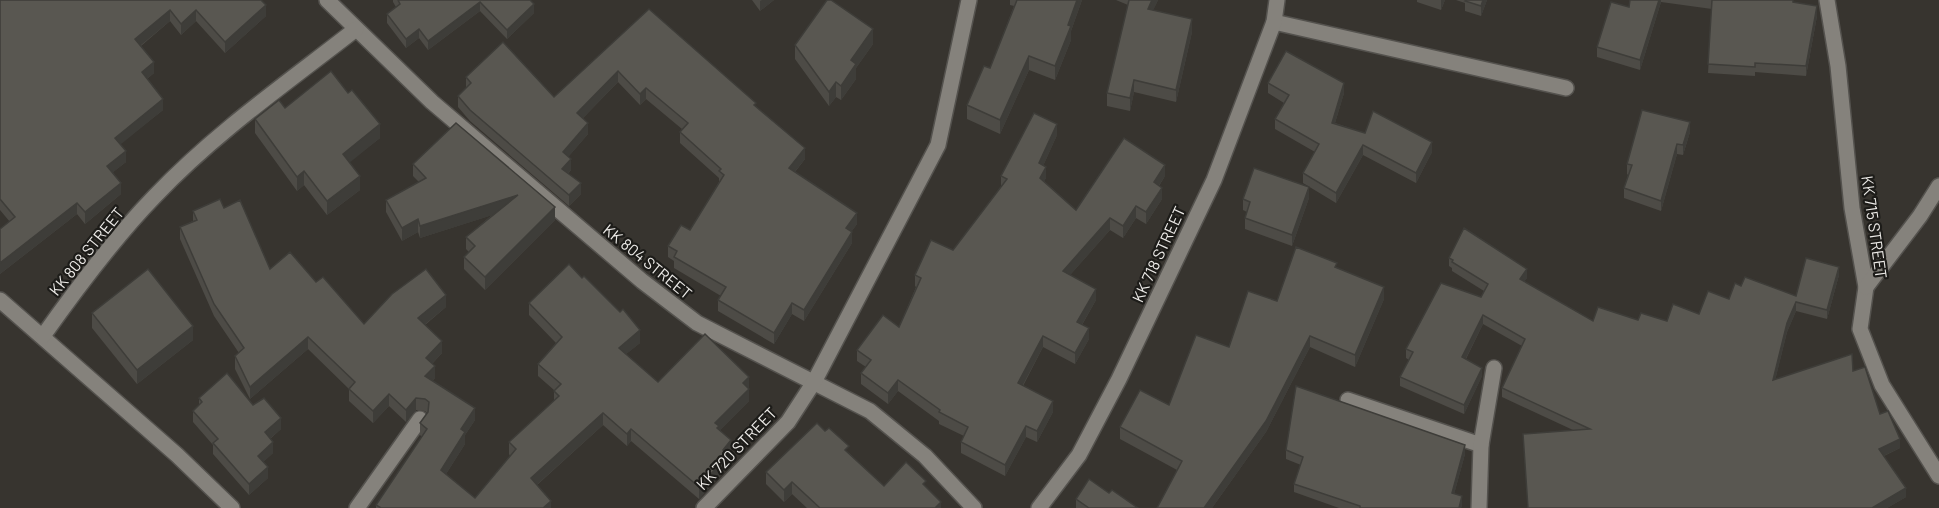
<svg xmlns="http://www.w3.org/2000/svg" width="1939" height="508" font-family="Barlow,sans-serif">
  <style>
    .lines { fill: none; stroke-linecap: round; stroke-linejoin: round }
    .service-casing { stroke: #54524e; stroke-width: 18 }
    .minor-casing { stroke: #54524e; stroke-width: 18 }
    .service { stroke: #85827c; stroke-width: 15 }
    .minor { stroke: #85827c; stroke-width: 15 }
    .wall { fill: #4d4b46 }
    .shaded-wall { fill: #3e3d39 }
    .building { fill: #595751; stroke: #3e3d39; stroke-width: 1.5 }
    .labels { text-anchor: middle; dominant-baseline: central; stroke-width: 4.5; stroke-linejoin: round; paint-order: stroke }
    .street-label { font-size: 16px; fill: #eeece9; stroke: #1d1c19 }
  </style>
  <rect width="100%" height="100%" fill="#37342f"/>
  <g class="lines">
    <g class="service-casing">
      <path id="service" d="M1348 400 1481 445"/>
    </g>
    <g class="minor-casing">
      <g id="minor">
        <path d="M327 0 432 102 642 281 697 323 870 411 925 456 974 508"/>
        <path d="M1827 0 1838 66 1852 208 1866 287 1860 329 1882 385 1939 476"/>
        <path d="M1274 22 1566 88"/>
        <path d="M1866 287 1920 216 1939 186"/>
        <path d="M0 300 177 455 232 508"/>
        <path d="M43 336C77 288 114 238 155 196 215 133 288 82 356 29"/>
        <path d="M357 508 420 419"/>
        <path d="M704 508 788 422 814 382 938 145 969 0"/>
        <path d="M1039 508 1079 455 1119 379 1214 180 1274 22 1277 0"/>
        <path d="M1479 508 1481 445 1494 368"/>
      </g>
    </g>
    <use href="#service" class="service"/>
    <use href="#minor" class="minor"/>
  </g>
  <g class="wall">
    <path d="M0 0H261L266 16 225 53 196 21 181 35 170 21 141 46 154 73 147 79 163 110 120 144 126 162 113 172 121 194 85 224 77 214 0 274V229L10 222 0 210Z"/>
    <path d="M393 0H530L534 13 507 39 480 11 428 50 419 38 406 48 387 23V14L396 7 393 2Z"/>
    <path d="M752 0H774L760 11Z"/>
    <path d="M1010 0H1082L1071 31V40L1055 80 1029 70 1000 134 967 119V105L990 68 1014 6 1010 5Z"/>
    <path d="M1116 0H1158L1153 10 1192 32 1176 102 1134 92 1130 111 1107 106V93L1128 5Z"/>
    <path d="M1417 0H1445L1441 10 1417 2Z"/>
    <path d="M1456 0H1487L1481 16 1465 11V3Z"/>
    <path d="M1630 0H1793V2L1817 16 1806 76 1755 72V76L1708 73 1712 9 1661 2 1640 70 1597 57V47L1629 7Z"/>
    <path d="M649 9 756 107 805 159 795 172 857 224 851 232 852 243 804 321 792 314 774 344 718 311V300L721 296 674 268V261L668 257V246L690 230 719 182V178L680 143V132L682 129 646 99 640 105 618 82 583 118 588 134 568 157 571 170 568 174 581 194 569 206 470 121 458 107V96L466 88V77L554 97Z"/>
    <path d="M873 44 856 68V79L841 100 836 97 829 106 795 59V45Z"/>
    <path d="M1268 83 1344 93 1335 123 1365 133 1432 152 1416 183 1363 155 1336 203 1303 183V173L1315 152 1275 129V119L1284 103 1268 93Z"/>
    <path d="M285 108 380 138 349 162 360 190 327 215 304 185 297 191 255 133V119Z"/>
    <path d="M1690 132 1683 155 1677 154 1661 211 1624 198V188L1628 175 1627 174V164Z"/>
    <path d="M1057 135 1043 166 1046 178 1044 181 1076 210 1165 176 1159 186 1162 199 1146 224 1136 218 1123 238 1110 230 1070 275 1096 300 1082 325 1089 339 1075 364 1043 347 1023 386 1053 412 1037 442 1026 437 1005 476 961 453V442L964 436 939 424V421L898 391 888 404 861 384V373L866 367 857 361V350L899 327 916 287 915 286V275L953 250 1001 187V176Z"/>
    <path d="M413 164 555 220 485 290 464 269V257L469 252 466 249V237L492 215 420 238 418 232 402 241 386 212V200L419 182 413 176Z"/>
    <path d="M1309 198 1292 246 1245 229V218L1247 212 1243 210V199Z"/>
    <path d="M224 208 270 269 316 282 364 324 446 307 425 325 442 353 432 364 435 378 432 381 475 420 465 435V444L446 474 475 498 510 456 509 454V442L554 401V390L538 376V364L556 343 529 315V303L640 343 626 354 658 382 749 377V401L720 430 731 452 728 456V467L699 499 631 441 627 446 603 425 537 485 551 508H376V505L422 437 420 435V423L427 413 425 411 416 410 406 422 389 406 373 423 349 401V389L308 349 250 399 235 369V356L239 353 214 316 180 239V227L193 221V211Z"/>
    <path d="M1449 258 1527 278 1524 281 1593 321 1638 320 1667 321 1699 314 1729 299 1741 286 1796 296 1839 275 1827 319 1796 311 1787 332 1775 380 1853 371 1900 448 1884 456 1906 497 1887 508H1528L1523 434 1573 430 1502 397V388L1522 346 1483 324 1466 359 1482 376 1464 414 1400 386V377L1409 360 1406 358V349L1481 297 1484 291 1452 271V268L1449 266Z"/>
    <path d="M1337 268 1384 299 1355 367 1310 347 1266 432 1212 508H1157L1177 470 1120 439V427L1169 405 1277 301Z"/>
    <path d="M92 313 193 340 137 384 92 328Z"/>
    <path d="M199 398 253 405 281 429 270 439 273 453 263 462 268 478 249 495 213 454V445L193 422V411L199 406Z"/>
    <path d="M1286 450 1465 454 1454 494 1462 505 1461 508H1339L1294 492V484L1301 465 1286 459Z"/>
    <path d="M849 453 884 486 926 488 941 508H807L792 494 784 502 766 484V472Z"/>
    <path d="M1109 493 1138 508H1076V499Z"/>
  </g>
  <g class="shaded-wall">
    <path d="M762 0H774L760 11V1Z"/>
    <path d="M1077 0H1082L1071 31V40L1055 80V66Z"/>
    <path d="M1152 0H1158L1148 21V9Z"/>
    <path d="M1441 0H1445L1441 10Z"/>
    <path d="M1483 0H1487L1481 16V6Z"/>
    <path d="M1659 0H1661V2L1640 70V60Z"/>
    <path d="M480 2V11L428 50V41Z"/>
    <path d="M534 4V13L507 39V30Z"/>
    <path d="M266 5V16L225 53V42Z"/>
    <path d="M1817 6V16L1806 76V66Z"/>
    <path d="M170 10V21L135 50V39Z"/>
    <path d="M196 10V21L181 35V24Z"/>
    <path d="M1192 19V32L1176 102V90Z"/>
    <path d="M419 29V38L406 48V39Z"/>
    <path d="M873 29V44L856 68V79L841 100V86L851 60Z"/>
    <path d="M1029 56V70L1000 134V120Z"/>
    <path d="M154 62V73L142 83V72Z"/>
    <path d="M618 71V82L577 124V113Z"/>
    <path d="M1134 80V92L1130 111V98Z"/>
    <path d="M836 82V97L829 106V92Z"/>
    <path d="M1344 83V93L1332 133V123Z"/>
    <path d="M646 88V99L640 105V94Z"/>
    <path d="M163 99V110L115 149V138Z"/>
    <path d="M1690 122V132L1683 155V145Z"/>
    <path d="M588 123V134L563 163V152Z"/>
    <path d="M380 124V138L343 168V154Z"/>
    <path d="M1057 124V135L1039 175V163Z"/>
    <path d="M1432 142V152L1416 183V173Z"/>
    <path d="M1677 144V154L1661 211V201Z"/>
    <path d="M1363 145V155L1336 203V193Z"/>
    <path d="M805 148V159L789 179V168Z"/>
    <path d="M126 151V162L107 177V166Z"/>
    <path d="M571 159V170L562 180V169Z"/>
    <path d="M1165 165V176L1154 193V182Z"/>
    <path d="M1046 167V178L1040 189V178Z"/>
    <path d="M304 171V185L297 191V177Z"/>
    <path d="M360 176V190L327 215V201Z"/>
    <path d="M121 183V194L85 224V212Z"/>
    <path d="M581 183V194L569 206V195Z"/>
    <path d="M1309 187V198L1292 246V235Z"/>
    <path d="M1162 188V199L1146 224V212Z"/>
    <path d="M518 195V207L420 238V226Z"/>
    <path d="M77 203V214L0 274V263Z"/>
    <path d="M1136 206V218L1123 238V226Z"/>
    <path d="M555 207V220L485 290V277Z"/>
    <path d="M857 213V224L846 239V228Z"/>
    <path d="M1110 218V230L1063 283V271Z"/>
    <path d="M418 219V232L402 241V228Z"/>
    <path d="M852 232V243L804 321V310Z"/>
    <path d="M1839 267V275L1827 319V310Z"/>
    <path d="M1527 269V278L1520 288V279Z"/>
    <path d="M1384 287V299L1355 367V355Z"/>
    <path d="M1096 289V300L1077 333V322Z"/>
    <path d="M446 295V307L418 330V318Z"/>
    <path d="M1796 302V311L1787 332 1773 389V380L1787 323Z"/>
    <path d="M792 303V314L774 344V333Z"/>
    <path d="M1483 315V324L1462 366V357Z"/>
    <path d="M193 326V340L137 384V370Z"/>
    <path d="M1089 328V339L1075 364V353Z"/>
    <path d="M640 330V343L619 360V348Z"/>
    <path d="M1043 336V347L1018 394V383Z"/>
    <path d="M1310 336V347L1266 432 1212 508H1204Z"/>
    <path d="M308 337V349L250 399V387Z"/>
    <path d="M442 341V353L426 370V358Z"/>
    <path d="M435 366V378L425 388V376Z"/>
    <path d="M1482 368V376L1464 414V405Z"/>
    <path d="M749 377V401L719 431V438L715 423 743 383Z"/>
    <path d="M898 380V391L888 404V393Z"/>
    <path d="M389 394V406L373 423V411Z"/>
    <path d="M416 398V410L406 422V410Z"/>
    <path d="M1053 401V412L1037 442V431Z"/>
    <path d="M475 408V420L465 435V444L441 482V470L461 429Z"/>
    <path d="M603 413V425L531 490V478Z"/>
    <path d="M281 418V429L265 443V432Z"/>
    <path d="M1026 426V437L1005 476V465Z"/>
    <path d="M631 429V441L627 446V434Z"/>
    <path d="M1900 439V448L1879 458V449Z"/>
    <path d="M731 440V452L728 456V467L699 499V487L723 450Z"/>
    <path d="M273 442V453L258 467V456Z"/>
    <path d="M1465 445V454L1452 502V493Z"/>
    <path d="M268 467V478L249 495V484Z"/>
    <path d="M792 482V494L784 502V490Z"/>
    <path d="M1906 488V497L1887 508H1872Z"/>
    <path d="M1462 496V505L1461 508H1459Z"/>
    <path d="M551 501V508H543Z"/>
    <path d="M941 502V508H935Z"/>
  </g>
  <g class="building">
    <path d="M0 0H261L266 5 225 42 196 10 181 24 170 10 135 39 154 62 142 72 163 99 115 138 126 151 107 166 121 183 85 212 77 203 0 263V229L15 217 0 199Z"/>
    <path d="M398 0H530L534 4 507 30 480 2 428 41 419 29 406 39 387 14 400 4Z"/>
    <path d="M827 0H831L873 29 851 60 856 64 841 86 836 82 829 92 795 45Z"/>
    <path d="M1017 0H1077L1068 25 1071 26 1055 66 1029 56 1000 120 967 105 984 66 990 68Z"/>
    <path d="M1129 0H1152L1148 9 1192 19 1176 90 1134 80 1130 98 1107 93Z"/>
    <path d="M1466 0H1483L1481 6 1465 1Z"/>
    <path d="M1630 0H1659L1640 60 1597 47 1611 2 1629 7Z"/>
    <path d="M1712 0H1793V2L1817 6 1806 66 1755 63V67L1708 64Z"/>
    <path d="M649 9 756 103 754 105 805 148 789 168 857 213 846 228 852 232 804 310 792 303 774 333 718 300 726 287 674 257 677 251 668 246 681 225 690 230 724 175 719 171 721 169 680 132 688 123 646 88 640 94 618 71 577 113 588 123 563 152 571 159 562 169 581 183 569 195 470 110 458 96 471 83 466 77 503 42 554 97Z"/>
    <path d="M1286 51 1344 83 1332 123 1365 133 1373 111 1432 142 1416 173 1363 145 1336 193 1303 173 1319 144 1275 119 1289 95 1268 83Z"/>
    <path d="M331 71 348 93 352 90 380 124 343 154 360 176 327 201 304 171 297 177 255 119 279 100 285 108Z"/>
    <path d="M1642 110 1690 122 1683 145 1677 144 1661 201 1624 188 1632 165 1627 164Z"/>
    <path d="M1034 113 1057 124 1039 163 1046 167 1040 178 1076 210 1124 138 1165 165 1154 182 1162 188 1146 212 1136 206 1123 226 1110 218 1063 271 1096 289 1077 322 1089 328 1075 353 1043 336 1018 383 1053 401 1037 431 1026 426 1005 465 961 442 968 427 939 412 940 410 898 380 888 393 861 373 871 360 857 350 883 315 899 327 921 278 915 275 931 240 953 250 1007 179 1001 176Z"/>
    <path d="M456 123 555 207 485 277 464 257 475 246 466 237 518 195 420 226 418 219 402 228 386 200 426 178 413 164Z"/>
    <path d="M1254 168 1309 187 1292 235 1245 218 1250 202 1243 199Z"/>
    <path d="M220 199 224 208 240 200 270 269 290 252 316 282 323 277 364 324 392 294 426 269 446 295 418 318 442 341 426 358 435 366 425 376 475 408 461 429 465 432 441 470 475 498 516 449 509 442 559 396 554 391 561 384 538 364 562 337 529 303 569 264 582 278 584 276 620 312 623 309 640 330 619 348 658 382 705 334 749 377 743 383 749 389 715 423 719 426 717 428 731 440 723 450 728 455 699 487 631 429 627 434 603 413 531 478 551 501 543 508H381L376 505 427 429 420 423 428 412 429 402 425 399 416 398 406 410 389 394 373 411 349 389 355 382 308 337 250 387 235 356 244 348 214 304 180 227 197 220 193 211Z"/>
    <path d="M1464 228 1527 269 1520 279 1593 321 1598 307 1638 320 1641 313 1667 321 1673 304 1699 314 1708 291 1729 299 1735 283 1741 286 1745 277 1796 296 1806 258 1839 267 1827 310 1796 302 1787 323 1773 380 1852 354 1853 371 1865 367 1880 414 1888 411 1900 439 1879 449 1906 488 1872 508H1528L1523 434 1590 429 1502 388 1525 339 1483 315 1462 357 1482 368 1464 405 1400 377 1413 352 1406 349 1441 283 1481 297 1488 284 1452 262 1453 260 1449 258Z"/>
    <path d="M1296 247 1337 263 1335 267 1384 287 1355 355 1310 336 1266 421 1204 508H1157L1182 461 1120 427 1140 390 1169 405 1196 335 1229 347 1248 291 1277 301Z"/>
    <path d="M148 269 193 326 137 370 92 313Z"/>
    <path d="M227 373 253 405 264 398 281 418 265 432 273 442 258 456 268 467 249 484 213 443 218 439 193 411 202 402 199 398Z"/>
    <path d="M1296 386 1465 445 1452 493 1462 496 1459 508H1360V506L1294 484 1303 457 1286 450Z"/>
    <path d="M817 423 825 431 829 428 849 446 845 450 884 486 906 462 926 481 923 484 941 502 935 508H820L792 482 784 490 766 472Z"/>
    <path d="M1089 479 1109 493 1112 490 1138 508H1089L1076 499Z"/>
  </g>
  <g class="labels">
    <g class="street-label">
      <text transform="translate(1875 227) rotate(82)">KK 715 STREET</text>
      <text transform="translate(86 251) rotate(-51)">KK 808 STREET</text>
      <text transform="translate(1158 254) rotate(-65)">KK 718 STREET</text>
      <text transform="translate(648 261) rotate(39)">KK 804 STREET</text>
      <text transform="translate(736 448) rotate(-46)">KK 720 STREET</text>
    </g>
  </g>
</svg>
